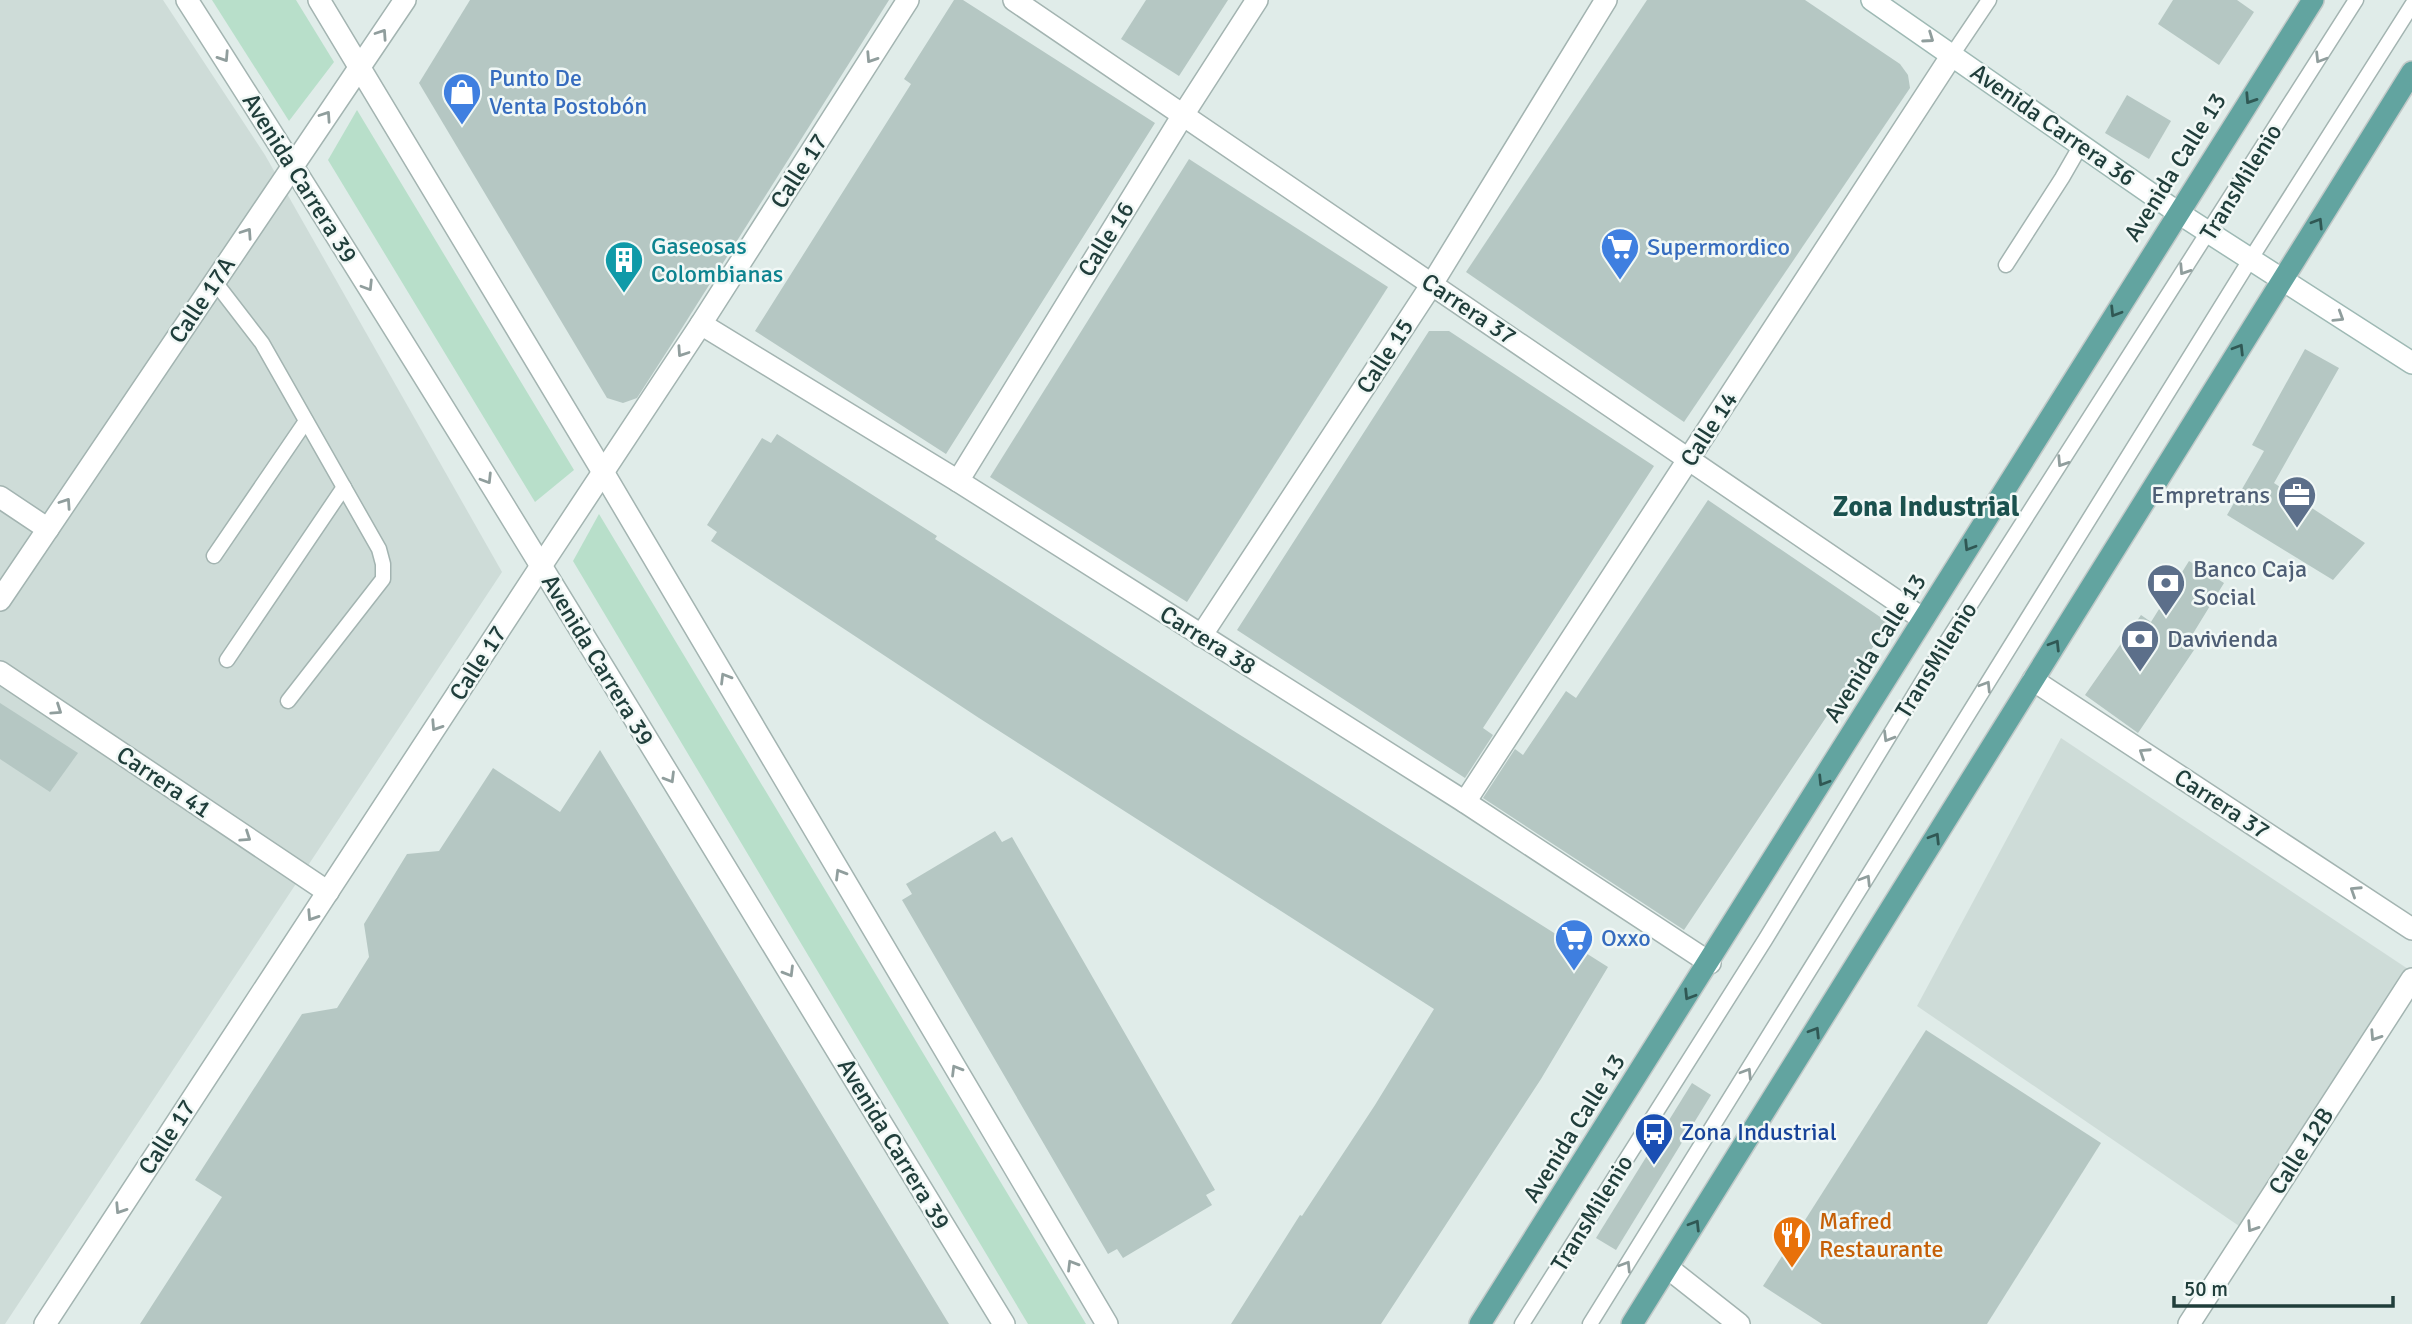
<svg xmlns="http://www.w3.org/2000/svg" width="2412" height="1324" font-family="Signika,sans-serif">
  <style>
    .built { fill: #cedcd8 }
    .green { fill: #b8dfca }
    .building { fill: #b5c7c3 }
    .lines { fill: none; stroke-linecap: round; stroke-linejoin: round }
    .service-casing { stroke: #a3b4b1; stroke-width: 17 }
    .minor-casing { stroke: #a3b4b1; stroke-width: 24 }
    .tertiary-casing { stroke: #a3b4b1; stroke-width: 24 }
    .secondary-casing { stroke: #9eb9b4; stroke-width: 24 }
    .primary-casing { stroke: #c1c9c8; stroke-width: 24 }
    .service { stroke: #fff; stroke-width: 14 }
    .minor { stroke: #fff; stroke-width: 21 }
    .tertiary { stroke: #fff; stroke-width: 21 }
    .secondary { stroke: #fff; stroke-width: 21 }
    .primary { stroke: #62a4a0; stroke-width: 21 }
    .oneway { stroke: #909e9d }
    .oneway2 { stroke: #305854 }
    .labels { text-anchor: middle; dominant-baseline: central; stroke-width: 5; stroke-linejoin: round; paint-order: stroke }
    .shop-label { font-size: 24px; fill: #366cbe; stroke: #f1f8f6; text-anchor: start }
    .street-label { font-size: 24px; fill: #203e3b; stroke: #f1f8f6 }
    .culture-label { font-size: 24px; fill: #0d838f; stroke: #f1f8f6; text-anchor: start }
    .service-label { font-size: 24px; fill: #4e5e75; stroke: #f1f8f6; text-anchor: start }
    .transit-label { font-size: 24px; fill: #164399; stroke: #f1f8f6; text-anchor: start }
    .food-label { font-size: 24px; fill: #c56008; stroke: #f1f8f6; text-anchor: start }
    .quarter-label { font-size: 28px; font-weight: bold; fill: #1b514e; stroke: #f1f8f6 }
  </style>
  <rect width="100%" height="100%" fill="#e0ece9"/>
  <g class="built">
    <path d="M0 0H163L265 155 502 572 5 1324H0Z"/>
    <path d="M2061 738 2408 969 2242 1228 1917 1006Z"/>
  </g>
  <g class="green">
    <path d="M212 0H296L334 62 289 121Z"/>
    <path d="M357 110 574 470 535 502 328 160Z"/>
    <path d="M599 514 1086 1324H1028L573 561Z"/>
  </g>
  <g class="building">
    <path d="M470 0H889L682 328 637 398 623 403 607 398 419 83Z"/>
    <path d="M954 0H963L1155 123 946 454 755 331 911 84 904 79Z"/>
    <path d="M1146 0H1228L1179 76 1121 39Z"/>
    <path d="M1647 0H1805L1900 64 1908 75 1910 88 1684 422 1466 272Z"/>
    <path d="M2173 0H2237L2254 12 2219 65 2158 24Z"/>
    <path d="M2127 95 2171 121 2149 159 2105 133Z"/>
    <path d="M1189 159 1388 287 1187 602 990 477Z"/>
    <path d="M1429 331H1449L1654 466 1483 728 1493 735 1465 778 1237 630Z"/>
    <path d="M2305 349 2339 368 2274 483 2365 543 2333 580 2227 515 2264 451 2252 445Z"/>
    <path d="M777 434 937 536 935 539 1229 728 1608 967 1541 1079 1381 1324H1231L1300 1215 1302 1216 1375 1105 1434 1009 979 718 711 541 717 532 707 525 762 438 771 443Z"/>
    <path d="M1708 500 1889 623 1684 930 1483 798 1515 749 1523 755 1566 691 1576 698Z"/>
    <path d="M2189 561 2224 583 2186 645 2194 650 2138 733 2085 695 2141 615 2151 622Z"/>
    <path d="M0 703 78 753 50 792 0 759Z"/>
    <path d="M600 750 949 1324H140L222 1197 195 1180 302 1014 337 1008 369 957 364 924 407 854 439 851 493 768 560 812Z"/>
    <path d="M995 831 1002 842 1012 837 1215 1190 1206 1195 1212 1205 1123 1258 1117 1249 1108 1254 902 900 912 894 906 884Z"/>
    <path d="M1926 1030 2101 1143 1987 1324H1822L1763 1286Z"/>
    <path d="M1692 1083 1711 1095 1616 1250 1596 1238Z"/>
  </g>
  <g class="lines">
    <g class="service-casing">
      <g id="service">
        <path d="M1952 55 1989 0"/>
        <path d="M2006 265 2062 178 2081 145"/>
        <path d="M215 282 262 343 379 549 383 564V579L288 701"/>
        <path d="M214 556 306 421"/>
        <path d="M227 660 344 487"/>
        <path d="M1522 1324 1765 940 1944 646 2356 0"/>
        <path d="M1590 1324 2250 260 2412 5"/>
      </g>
    </g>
    <g class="minor-casing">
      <g id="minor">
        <path d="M1014 0 1923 619"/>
        <path d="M701 324 958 481 1465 802 1710 963"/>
        <path d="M958 481 1183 115 1257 0"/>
        <path d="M0 497 48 529"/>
        <path d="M0 600 405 0"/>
        <path d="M1201 636 1432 284 1606 0"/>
        <path d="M0 672 328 892"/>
        <path d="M2033 680 2412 929"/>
        <path d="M1465 802 1952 55"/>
        <path d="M45 1324 541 566"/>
        <path d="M2189 1324 2412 979"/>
      </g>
    </g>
    <g class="tertiary-casing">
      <g id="tertiary">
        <path d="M187 0C467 437 733 882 1004 1324"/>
        <path d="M319 0 603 472 1107 1324"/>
        <path d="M541 566 701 324 908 0"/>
        <path d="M1668 1268 1739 1324"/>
      </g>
    </g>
    <g class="secondary-casing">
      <path id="secondary" d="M1872 0 2177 212 2412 363"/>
    </g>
    <g class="primary-casing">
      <g id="primary">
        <path d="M1480 1324C1760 884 2032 439 2313 0"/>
        <path d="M1632 1324 2412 72"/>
      </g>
    </g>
    <use href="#service" class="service"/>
    <use href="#minor" class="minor"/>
    <use href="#tertiary" class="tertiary"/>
    <use href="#secondary" class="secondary"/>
    <use href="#primary" class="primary"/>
  </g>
  <defs><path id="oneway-chevron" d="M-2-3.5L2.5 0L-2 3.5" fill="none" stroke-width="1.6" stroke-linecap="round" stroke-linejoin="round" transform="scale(1.75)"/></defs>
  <g class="oneway">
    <use href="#oneway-chevron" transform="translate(382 34) rotate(-56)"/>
    <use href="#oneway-chevron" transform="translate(1929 38) rotate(35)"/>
    <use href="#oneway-chevron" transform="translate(224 57) rotate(57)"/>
    <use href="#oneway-chevron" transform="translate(871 58) rotate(123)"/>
    <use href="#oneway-chevron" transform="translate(2320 58) rotate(122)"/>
    <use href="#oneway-chevron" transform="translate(326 116) rotate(-56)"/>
    <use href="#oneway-chevron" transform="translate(247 233) rotate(-56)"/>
    <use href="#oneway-chevron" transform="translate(2184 270) rotate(123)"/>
    <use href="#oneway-chevron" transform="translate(368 286) rotate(58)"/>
    <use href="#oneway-chevron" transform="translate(2339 317) rotate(32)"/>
    <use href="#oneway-chevron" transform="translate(682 352) rotate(124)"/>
    <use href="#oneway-chevron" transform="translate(2062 462) rotate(123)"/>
    <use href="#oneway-chevron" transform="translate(487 479) rotate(58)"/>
    <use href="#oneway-chevron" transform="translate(66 503) rotate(-56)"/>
    <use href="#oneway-chevron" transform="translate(725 678) rotate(-121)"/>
    <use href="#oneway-chevron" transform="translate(1986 686) rotate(-58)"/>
    <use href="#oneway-chevron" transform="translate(57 710) rotate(34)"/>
    <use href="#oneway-chevron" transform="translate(436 726) rotate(123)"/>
    <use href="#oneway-chevron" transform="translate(1888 737) rotate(121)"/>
    <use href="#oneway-chevron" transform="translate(2144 753) rotate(-147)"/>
    <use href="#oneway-chevron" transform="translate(670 778) rotate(59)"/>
    <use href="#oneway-chevron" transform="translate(246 837) rotate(34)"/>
    <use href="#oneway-chevron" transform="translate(840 874) rotate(-121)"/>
    <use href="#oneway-chevron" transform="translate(1866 880) rotate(-58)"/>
    <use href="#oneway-chevron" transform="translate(2355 891) rotate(-147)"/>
    <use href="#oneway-chevron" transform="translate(312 916) rotate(123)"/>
    <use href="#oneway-chevron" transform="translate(789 972) rotate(59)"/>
    <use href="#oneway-chevron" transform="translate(2375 1036) rotate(123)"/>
    <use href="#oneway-chevron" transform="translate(956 1070) rotate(-121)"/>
    <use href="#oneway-chevron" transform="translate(1747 1073) rotate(-58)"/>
    <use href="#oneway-chevron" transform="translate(120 1209) rotate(123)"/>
    <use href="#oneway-chevron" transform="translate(2252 1227) rotate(123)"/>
    <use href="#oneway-chevron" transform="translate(1072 1265) rotate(-121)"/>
    <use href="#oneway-chevron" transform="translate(1626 1266) rotate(-58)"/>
  </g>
  <g class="oneway2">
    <use href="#oneway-chevron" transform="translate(2250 99) rotate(123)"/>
    <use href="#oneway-chevron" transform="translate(2318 223) rotate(-58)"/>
    <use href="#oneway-chevron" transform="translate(2115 312) rotate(122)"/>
    <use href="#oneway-chevron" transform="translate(2239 349) rotate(-58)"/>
    <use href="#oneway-chevron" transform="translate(1969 546) rotate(122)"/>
    <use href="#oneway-chevron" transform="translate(2055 645) rotate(-58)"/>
    <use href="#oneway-chevron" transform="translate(1823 781) rotate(122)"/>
    <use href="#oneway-chevron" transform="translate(1935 838) rotate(-58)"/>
    <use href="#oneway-chevron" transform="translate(1689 995) rotate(122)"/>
    <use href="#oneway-chevron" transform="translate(1815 1032) rotate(-58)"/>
    <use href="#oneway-chevron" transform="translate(1695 1225) rotate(-58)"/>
  </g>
  <defs>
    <g id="shop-pin" transform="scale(2.0125)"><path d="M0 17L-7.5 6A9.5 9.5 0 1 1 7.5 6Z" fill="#3f7fe0" stroke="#f1f8f6"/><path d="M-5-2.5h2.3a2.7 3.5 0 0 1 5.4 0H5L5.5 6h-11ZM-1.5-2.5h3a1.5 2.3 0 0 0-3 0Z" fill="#fff"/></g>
    <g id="supermarket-pin" transform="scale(2.0125)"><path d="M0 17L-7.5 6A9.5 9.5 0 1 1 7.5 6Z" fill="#3f7fe0" stroke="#f1f8f6"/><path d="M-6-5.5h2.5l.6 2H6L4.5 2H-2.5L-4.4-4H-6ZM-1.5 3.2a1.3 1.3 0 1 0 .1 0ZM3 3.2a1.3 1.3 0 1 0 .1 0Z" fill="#fff"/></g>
    <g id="building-pin" transform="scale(2.0125)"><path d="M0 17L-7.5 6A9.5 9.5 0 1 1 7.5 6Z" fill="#0f9aa8" stroke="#f1f8f6"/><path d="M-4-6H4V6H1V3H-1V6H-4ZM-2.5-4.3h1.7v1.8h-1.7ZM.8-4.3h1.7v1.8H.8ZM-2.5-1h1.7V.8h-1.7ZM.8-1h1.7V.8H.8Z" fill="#fff"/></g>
    <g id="office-pin" transform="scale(2.0125)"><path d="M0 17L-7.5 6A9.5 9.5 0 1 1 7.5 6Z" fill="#5c6f8a" stroke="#f1f8f6"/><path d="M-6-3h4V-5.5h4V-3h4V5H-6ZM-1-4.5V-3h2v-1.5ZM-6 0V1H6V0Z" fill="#fff"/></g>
    <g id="bank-pin" transform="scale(2.0125)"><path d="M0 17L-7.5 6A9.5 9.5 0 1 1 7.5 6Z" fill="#5c6f8a" stroke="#f1f8f6"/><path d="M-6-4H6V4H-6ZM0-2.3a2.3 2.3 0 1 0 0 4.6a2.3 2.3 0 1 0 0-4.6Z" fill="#fff"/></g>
    <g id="bus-pin" transform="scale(2.0125)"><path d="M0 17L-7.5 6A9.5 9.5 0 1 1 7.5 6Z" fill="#1a4fb4" stroke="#f1f8f6"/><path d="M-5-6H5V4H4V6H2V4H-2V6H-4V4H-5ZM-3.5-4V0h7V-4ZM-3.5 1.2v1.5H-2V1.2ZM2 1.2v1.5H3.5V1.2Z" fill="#fff"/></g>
    <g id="restaurant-pin" transform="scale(2.0125)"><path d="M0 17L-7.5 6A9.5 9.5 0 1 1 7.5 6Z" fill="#e8710a" stroke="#f1f8f6"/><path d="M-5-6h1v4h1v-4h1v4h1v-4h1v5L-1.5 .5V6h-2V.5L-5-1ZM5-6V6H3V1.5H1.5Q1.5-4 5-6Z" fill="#fff"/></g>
  </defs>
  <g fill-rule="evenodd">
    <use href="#shop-pin" x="462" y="92"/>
    <use href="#supermarket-pin" x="1620" y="247"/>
    <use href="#building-pin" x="624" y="260"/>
    <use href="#office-pin" x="2297" y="495"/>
    <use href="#bank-pin" x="2166" y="583"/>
    <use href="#bank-pin" x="2140" y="639"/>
    <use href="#supermarket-pin" x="1574" y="938"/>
    <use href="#bus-pin" x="1654" y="1132"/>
    <use href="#restaurant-pin" x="1792" y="1235"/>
  </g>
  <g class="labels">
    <g class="shop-label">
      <text x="489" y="78">Punto De<tspan x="489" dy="28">Venta Postobón</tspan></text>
      <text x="1647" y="247">Supermordico</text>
      <text x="1601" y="938">Oxxo</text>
    </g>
    <g class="street-label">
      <text transform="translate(2053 125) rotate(35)">Avenida Carrera 36</text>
      <text transform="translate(2175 167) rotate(-58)">Avenida Calle 13</text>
      <text transform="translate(799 171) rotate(-57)">Calle 17</text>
      <text transform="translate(300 178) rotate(58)">Avenida Carrera 39</text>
      <text transform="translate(2241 182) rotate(-58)">TransMilenio</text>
      <text transform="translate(1106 239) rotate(-58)">Calle 16</text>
      <text transform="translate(202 300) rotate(-56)">Calle 17A</text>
      <text transform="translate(1469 309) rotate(34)">Carrera 37</text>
      <text transform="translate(1385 356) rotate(-57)">Calle 15</text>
      <text transform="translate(1709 429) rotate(-57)">Calle 14</text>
      <text transform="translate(1208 640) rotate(32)">Carrera 38</text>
      <text transform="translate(1875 648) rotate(-58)">Avenida Calle 13</text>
      <text transform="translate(598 660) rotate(59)">Avenida Carrera 39</text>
      <text transform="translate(1936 660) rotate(-58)">TransMilenio</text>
      <text transform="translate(478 663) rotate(-57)">Calle 17</text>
      <text transform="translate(164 782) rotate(34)">Carrera 41</text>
      <text transform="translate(2222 804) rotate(33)">Carrera 37</text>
      <text transform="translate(1574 1128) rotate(-58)">Avenida Calle 13</text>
      <text transform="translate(167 1137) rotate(-57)">Calle 17</text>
      <text transform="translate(894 1144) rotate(59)">Avenida Carrera 39</text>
      <text transform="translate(2301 1151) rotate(-57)">Calle 12B</text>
      <text transform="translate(1592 1213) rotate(-58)">TransMilenio</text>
    </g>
    <g class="culture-label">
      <text x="651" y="246">Gaseosas<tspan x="651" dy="28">Colombianas</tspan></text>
    </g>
    <g class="service-label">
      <text x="2270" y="495" text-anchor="end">Empretrans</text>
      <text x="2193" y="569">Banco Caja<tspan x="2193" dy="28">Social</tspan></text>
      <text x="2167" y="639">Davivienda</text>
    </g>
    <g class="transit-label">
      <text x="1681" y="1132">Zona Industrial</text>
    </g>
    <g class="food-label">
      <text x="1819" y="1221">Mafred<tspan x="1819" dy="28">Restaurante</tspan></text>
    </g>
    <g class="quarter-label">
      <text x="1926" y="507">Zona Industrial</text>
    </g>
  </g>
  <path d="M2174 1296v10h219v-10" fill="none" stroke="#203e3b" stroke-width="3.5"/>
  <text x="2184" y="1296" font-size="21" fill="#203e3b" stroke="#f1f8f6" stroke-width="5" paint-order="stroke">50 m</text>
</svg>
